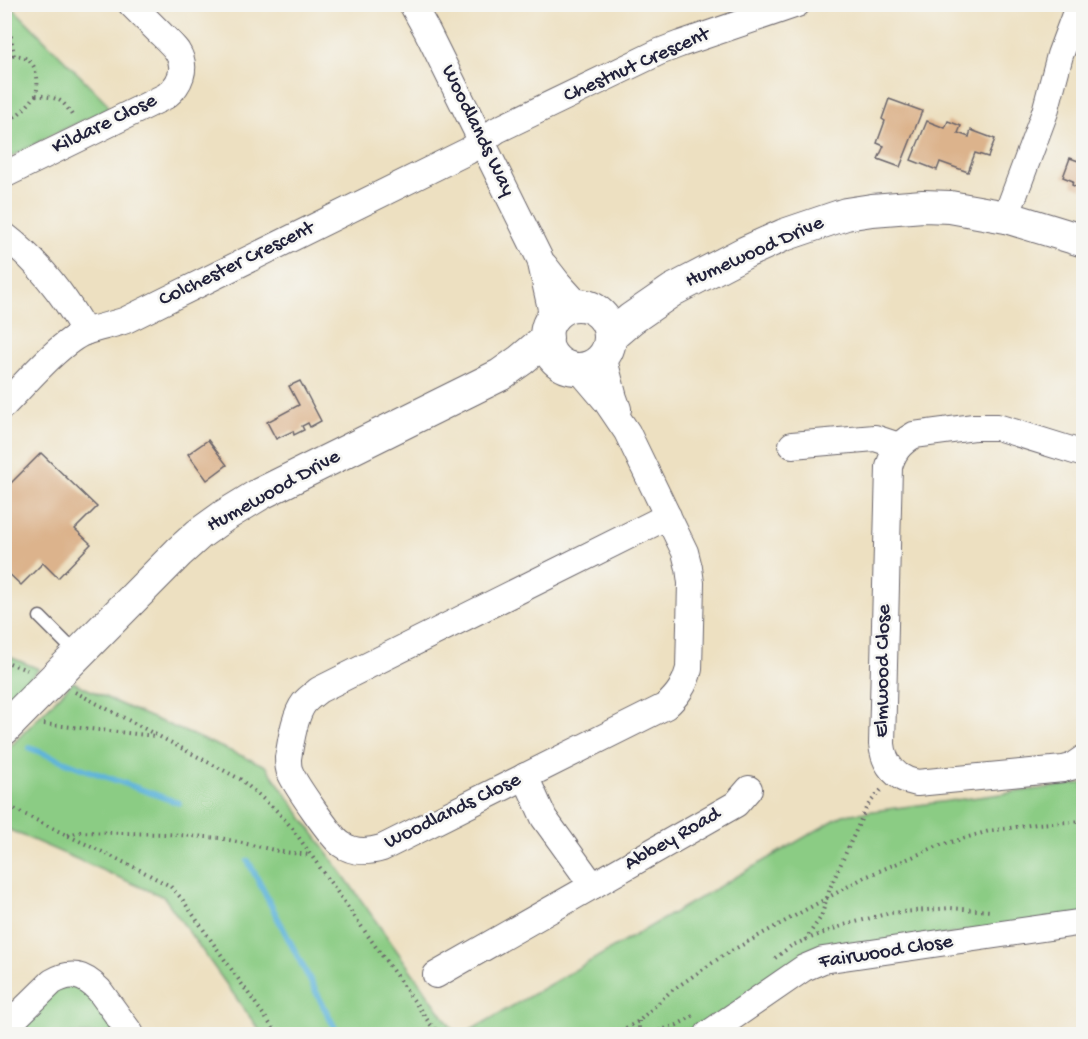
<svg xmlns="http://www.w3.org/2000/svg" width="1088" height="1039" font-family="'Gochi Hand',sans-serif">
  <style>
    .green { fill: #8bcc84; stroke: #567760; stroke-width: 1.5 }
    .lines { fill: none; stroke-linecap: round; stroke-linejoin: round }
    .stream { stroke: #5eb4da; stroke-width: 6 }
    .building { fill: #dcb38c }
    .service-casing { stroke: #69646a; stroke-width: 15 }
    .minor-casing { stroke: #69646a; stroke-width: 28 }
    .tertiary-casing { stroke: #69646a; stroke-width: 34 }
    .path { stroke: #69646a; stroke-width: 4; stroke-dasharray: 1.5 4.5; stroke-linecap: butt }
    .service { stroke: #fff; stroke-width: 12 }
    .minor { stroke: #fff; stroke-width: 26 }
    .tertiary { stroke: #fff; stroke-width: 32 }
    .labels { text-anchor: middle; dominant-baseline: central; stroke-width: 5; stroke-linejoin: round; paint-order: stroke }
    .street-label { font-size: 21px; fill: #22223b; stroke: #f6f6f2 }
  </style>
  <rect width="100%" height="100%" fill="#f6f6f2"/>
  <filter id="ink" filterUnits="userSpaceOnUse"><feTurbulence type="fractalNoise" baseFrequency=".0167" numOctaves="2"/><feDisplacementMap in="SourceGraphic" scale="12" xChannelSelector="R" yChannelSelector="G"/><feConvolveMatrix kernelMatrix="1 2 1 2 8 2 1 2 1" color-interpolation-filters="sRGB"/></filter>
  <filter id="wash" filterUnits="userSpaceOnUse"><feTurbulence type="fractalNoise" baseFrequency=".008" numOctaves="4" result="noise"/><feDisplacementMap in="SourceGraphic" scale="24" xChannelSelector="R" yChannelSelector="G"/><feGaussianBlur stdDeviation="1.35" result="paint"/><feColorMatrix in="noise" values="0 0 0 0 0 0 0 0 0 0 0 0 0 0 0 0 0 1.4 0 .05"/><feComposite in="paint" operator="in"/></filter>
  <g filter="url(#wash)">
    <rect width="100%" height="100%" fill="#ede0c1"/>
    <g class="green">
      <path d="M9 4 107 103 108 109 52 135 5 160 4 5Z"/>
      <path d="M5 655 39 669 5 704Z"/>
      <path d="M73 682 124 706 266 766 456 1034H262L164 897 5 828V752Z"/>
      <path d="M1083 783V915L807 955 692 1034H464L843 815Z"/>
      <path d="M81 985 123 1034H11L53 988Z"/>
    </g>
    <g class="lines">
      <g class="stream">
        <path d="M30 748 76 766 179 803"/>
        <path d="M248 861 338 1034"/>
      </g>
    </g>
    <g id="blocks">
      <g class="building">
        <path d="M889 99 922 111 900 167 878 159 884 146 877 143 885 121 882 119Z"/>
        <path d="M927 121 945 128 948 121 961 126 958 133 969 137 971 130 995 139 988 157 975 153 968 172 940 162 937 170 911 160Z"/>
        <path d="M1070 158 1084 163V185L1081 189 1072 185 1073 181 1063 177Z"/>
        <path d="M300 381 321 421 310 427 308 423 302 426 304 430 294 435 293 431 276 439 267 422 299 405 289 386Z"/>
        <path d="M208 440 227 465 207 480 188 454Z"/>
        <path d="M41 453 97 507 75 529 91 544 58 578 43 563 21 585 4 569V490Z"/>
      </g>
    </g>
  </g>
  <g filter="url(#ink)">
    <use href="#blocks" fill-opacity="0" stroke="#69646a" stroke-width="1.5"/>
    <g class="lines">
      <g class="service-casing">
        <path id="service" d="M40 617 76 653"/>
      </g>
      <g class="minor-casing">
        <g id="minor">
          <path d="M412 4 427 31 540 259 553 318"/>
          <path d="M4 175 166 96C180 85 188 68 177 51 172 44 164 37 158 31 149 22 140 13 131 4"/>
          <path d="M1006 217 1045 112 1060 55 1079 4"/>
          <path d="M4 235C38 261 64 295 85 332"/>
          <path d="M545 266 559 284 578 305"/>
          <path d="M603 356 614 398 618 409"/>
          <path d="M578 368 606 401 627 432 685 552 689 568 691 583 689 669C685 685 678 695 666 706L382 848C369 852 353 853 341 844 332 838 294 783 290 772 288 768 288 763 288 758 291 742 294 716 304 703 308 698 314 694 319 690L668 516"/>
          <path d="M4 405C24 385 60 342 85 332 99 327 113 325 126 320L468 151 497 130 659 52 680 44 797 4"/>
          <path d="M792 445 875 438 899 446"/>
          <path d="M1084 454 997 427H974L914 435C900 443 893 452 889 467L882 744C884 765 896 779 917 783L1063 769 1071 767 1084 758"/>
          <path d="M525 776 544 818 593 886"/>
          <path d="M436 975 736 804 749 789"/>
          <path d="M4 1029 52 982C71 971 83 974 99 990L131 1034"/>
          <path d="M708 1034 804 968 823 960 1084 922"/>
        </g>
      </g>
      <g class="tertiary-casing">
        <g id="tertiary">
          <circle cx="578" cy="337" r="32"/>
          <path d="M610 337 631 319 673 290 746 252 784 235 846 214 872 210 923 206 950 207 1006 217 1084 241"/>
          <path d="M4 729 179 552 199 534 224 516 260 494 500 375 521 360 547 338"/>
        </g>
      </g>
      <g class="path">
        <path d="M4 26 11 37 14 55C36 57 40 76 36 95 56 98 62 97 73 117"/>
        <path d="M4 55H14"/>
        <path d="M4 123C19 115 26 108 36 95"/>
        <path d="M4 661 27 670"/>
        <path d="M75 692 240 779 276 810 292 828 431 1025 440 1034"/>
        <path d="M44 724 155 736"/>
        <path d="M4 804 52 828 140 870 170 886 182 899 277 1034"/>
        <path d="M68 835 80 832 166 834 220 838 283 852 310 855"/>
        <path d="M805 940 821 917 830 888 867 806 881 790"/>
        <path d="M775 958 791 946 805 940 844 925 890 913 950 908 991 911"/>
        <path d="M615 1034 639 1021 671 991 724 955 865 877 938 846 989 831 1037 824 1084 821"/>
        <path d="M639 1034V1021"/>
        <path d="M654 1034 658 1031 677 1025 693 1016"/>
      </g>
      <use href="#service" class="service"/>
      <use href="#minor" class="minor"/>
      <use href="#tertiary" class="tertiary"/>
    </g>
  </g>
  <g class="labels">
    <g class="street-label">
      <text transform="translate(637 66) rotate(-24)">Chestnut Crescent</text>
      <text transform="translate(105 125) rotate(-26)">Kildare Close</text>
      <text transform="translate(477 131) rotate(64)">Woodlands Way</text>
      <text transform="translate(755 253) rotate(-24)">Humewood Drive</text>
      <text transform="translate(237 265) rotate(-26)">Colchester Crescent</text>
      <text transform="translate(274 492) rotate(-29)">Humewood Drive</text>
      <text transform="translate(884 671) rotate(-89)">Elmwood Close</text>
      <text transform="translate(453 812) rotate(-26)">Woodlands Close</text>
      <text transform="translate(673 840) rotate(-30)">Abbey Road</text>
      <text transform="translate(886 953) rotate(-9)">Fairwood Close</text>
    </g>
  </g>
  <rect width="1088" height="1039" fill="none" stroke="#f6f6f2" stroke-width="24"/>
</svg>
